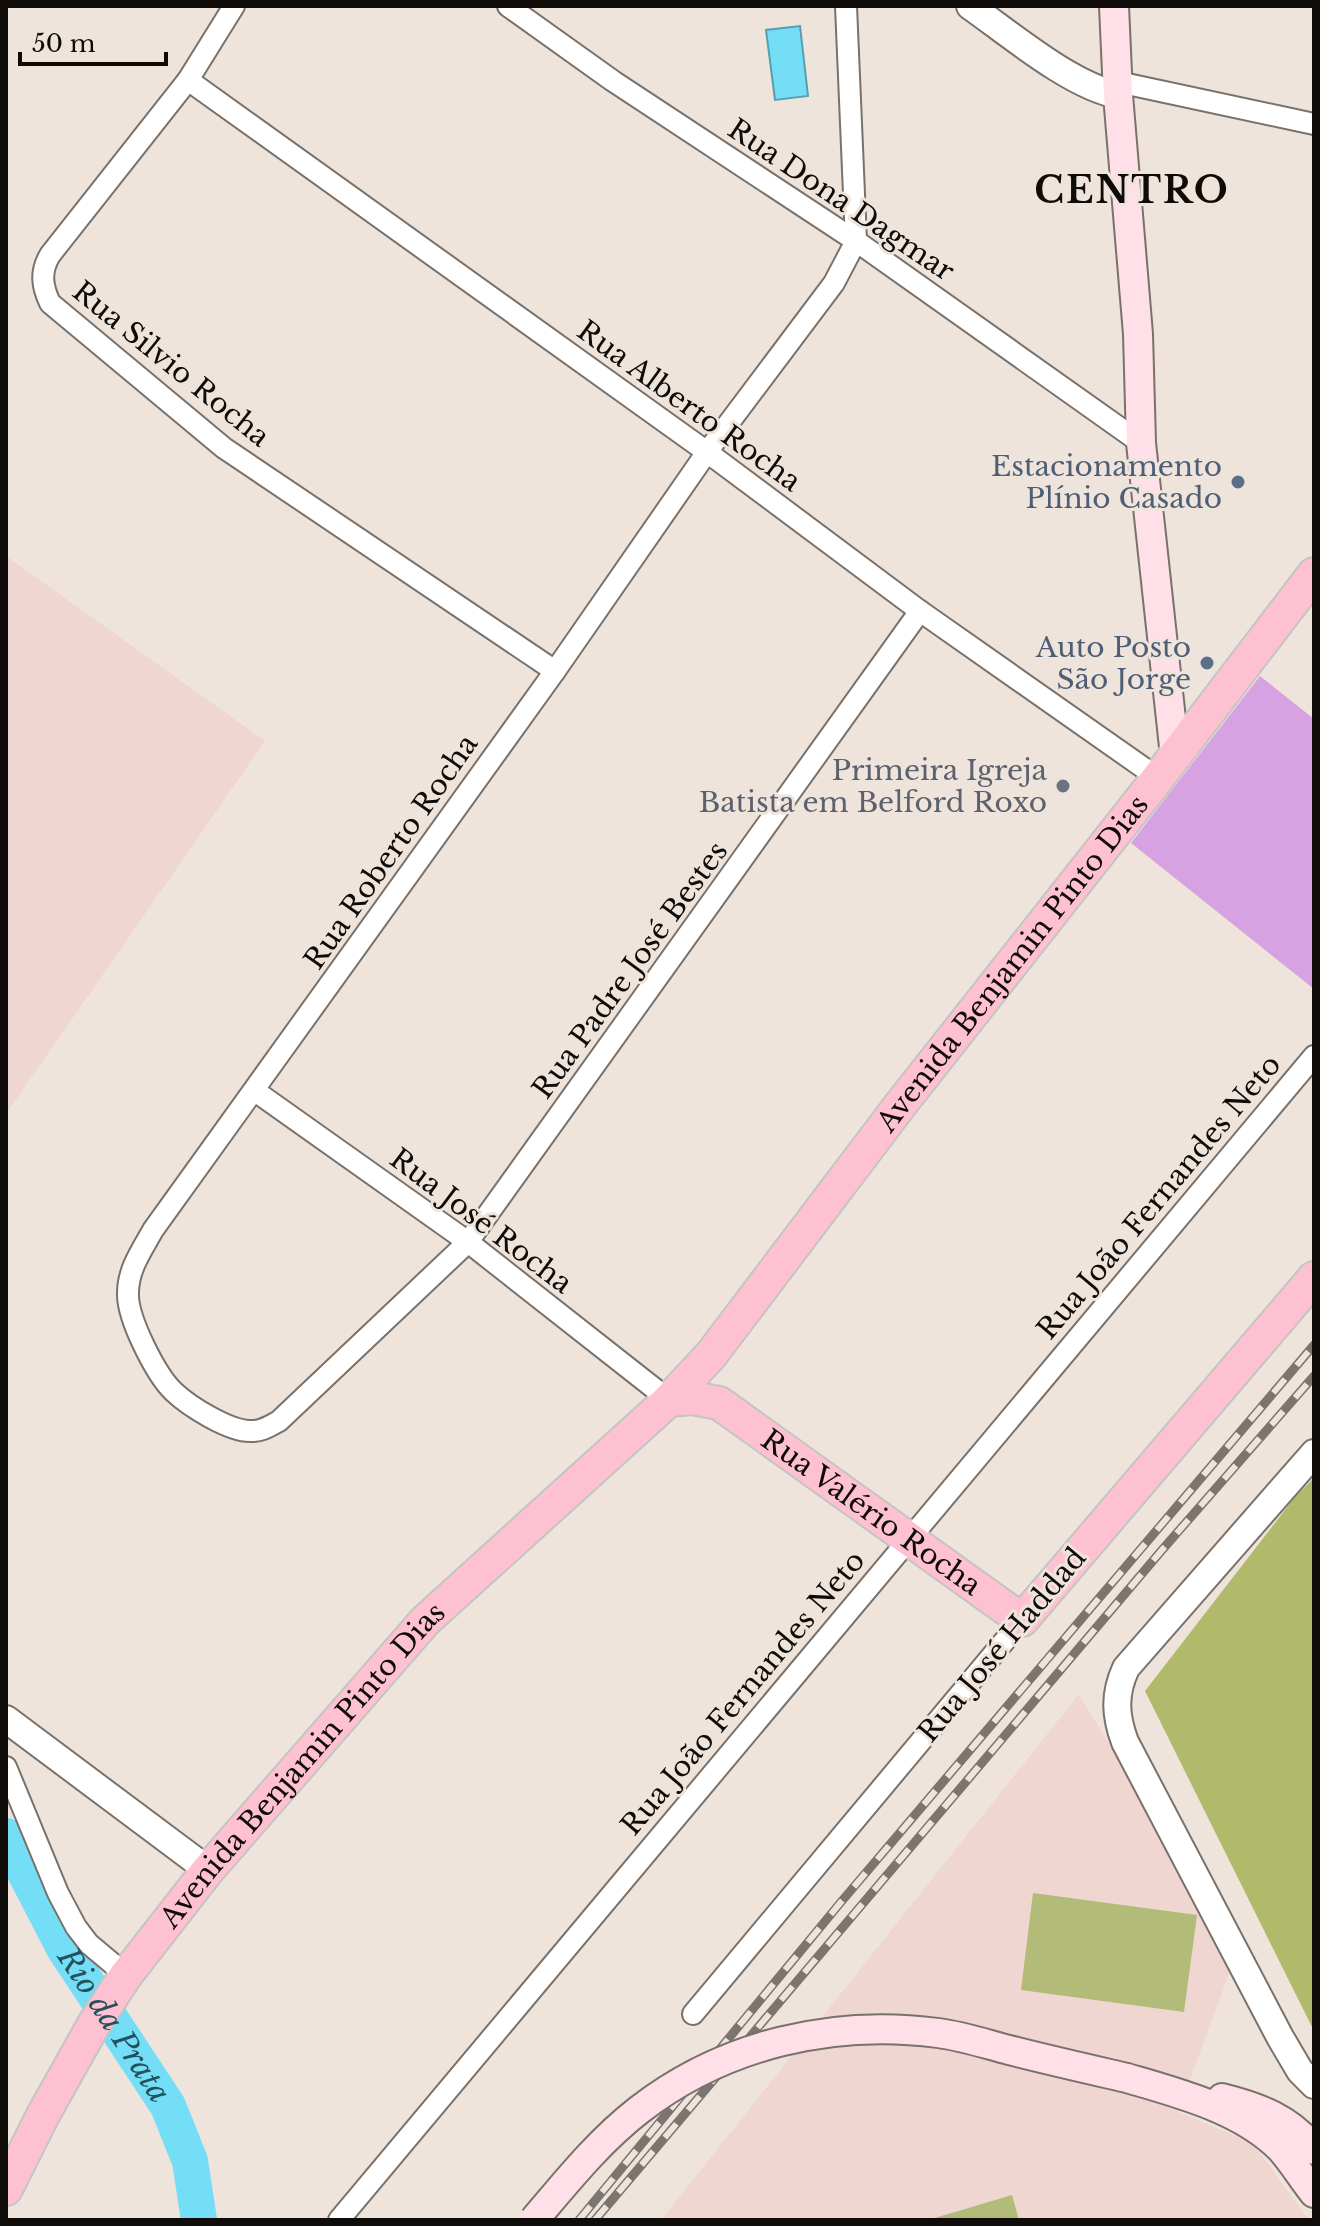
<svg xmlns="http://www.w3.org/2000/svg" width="1320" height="2226" font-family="'Libre Baskerville',serif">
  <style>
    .industrial { fill: #efd6d0 }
    .green { fill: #b2bb77 }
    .forest { fill: #b1ba6b }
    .water { fill: #74def7; stroke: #559faf; stroke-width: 2 }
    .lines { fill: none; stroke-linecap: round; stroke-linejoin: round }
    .river { stroke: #74def7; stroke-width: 36 }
    .building { fill: #d6a2e1 }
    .minor-casing { stroke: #79716a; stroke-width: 24 }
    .tertiary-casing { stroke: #79716a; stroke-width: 30 }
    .secondary-casing { stroke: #79716a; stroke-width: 32 }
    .primary-casing { stroke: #c5c4c4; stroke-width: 36 }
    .minor { stroke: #fff; stroke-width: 20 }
    .tertiary { stroke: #fff; stroke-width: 26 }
    .secondary { stroke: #ffe0e8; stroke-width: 28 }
    .primary { stroke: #fec1d2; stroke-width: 32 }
    .rail-casing { stroke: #7b746f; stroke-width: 9 }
    .rail { stroke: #eee4dc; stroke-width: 6; stroke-dasharray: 18; stroke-linecap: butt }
    .secondary-bridge-casing { stroke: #79716a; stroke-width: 32; stroke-linecap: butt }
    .secondary-bridge { stroke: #ffe0e8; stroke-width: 28 }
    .service-dot { fill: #5c6f8a; stroke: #eee4dc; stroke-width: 3 }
    .worship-dot { fill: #6b7280; stroke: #eee4dc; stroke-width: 3 }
    .labels { text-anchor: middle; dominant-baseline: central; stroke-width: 6; stroke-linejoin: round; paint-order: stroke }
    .street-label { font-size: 28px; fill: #0e0b08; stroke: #eee4dc }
    .service-label { font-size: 28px; fill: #4e5e75; stroke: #eee4dc; text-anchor: end }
    .worship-label { font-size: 28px; fill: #5b616d; stroke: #eee4dc; text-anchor: end }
    .water-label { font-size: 30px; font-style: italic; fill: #23525d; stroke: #eee4dc }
    .district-label { font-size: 36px; font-weight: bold; letter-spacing: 2px; fill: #0e0b08; stroke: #eee4dc }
  </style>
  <rect width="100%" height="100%" fill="#eee4dc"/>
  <g class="industrial">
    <path d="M6 556 265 741 6 1114Z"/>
    <path d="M1079 1694 1236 1955 1178 2112 1253 2143 1309 2220H661Z"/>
  </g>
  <g class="green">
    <path d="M1033 1893 1197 1915 1184 2012 1021 1990Z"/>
    <path d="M1012 2195 1019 2220H928Z"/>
  </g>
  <path class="forest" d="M1314 1478V2031L1145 1691 1295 1497Z"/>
  <path class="water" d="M800 26 808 96 775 100 766 30Z"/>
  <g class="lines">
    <path class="river" id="s1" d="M6 1836 64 1948 168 2106 190 2161 199 2220"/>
  </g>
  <path class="building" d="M1260 676 1314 719V989L1131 843Z"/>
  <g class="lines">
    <g class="minor-casing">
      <g id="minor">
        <path d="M234 6 188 80 50 255C40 272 42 286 50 303L224 448 555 671"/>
        <path d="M508 6 613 81 856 241 1141 443"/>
        <path d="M846 6 856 241 834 283 707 452 555 671 153 1230C142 1250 128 1269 128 1293 127 1318 156 1375 174 1392 190 1407 229 1431 250 1431 261 1432 270 1426 279 1421L468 1242 920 611"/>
        <path d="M188 80 707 452 920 611 1158 778"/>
        <path d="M1118 82 1314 124"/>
        <path d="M255 1091 468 1242 669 1400"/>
        <path d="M6 1767 58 1893 76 1927 89 1944 126 1975"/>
        <path d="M693 2014 1022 1620"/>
        <path d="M339 2220 1314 1056"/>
      </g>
    </g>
    <g class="tertiary-casing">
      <g id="tertiary">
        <path d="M970 6C1010 34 1071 86 1118 95"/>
        <path d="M1314 1453 1126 1668C1114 1694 1115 1715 1125 1742L1280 2037 1300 2071 1314 2085"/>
        <path d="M6 1719 208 1870"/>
      </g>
    </g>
    <g class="secondary-casing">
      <g id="secondary">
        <path d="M1114 6 1118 95 1138 334 1141 443 1175 756"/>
        <path d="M1127 2078C1178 2093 1241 2109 1280 2148 1292 2161 1302 2178 1314 2193"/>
        <path d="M1222 2098C1258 2107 1291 2119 1314 2150"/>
      </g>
    </g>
    <g class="primary-casing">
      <g id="primary">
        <path id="s2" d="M669 1400 692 1398 719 1403 1022 1620 1314 1278"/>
        <path id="s3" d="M6 2189 43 2115 94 2024 126 1975 208 1870 425 1621 669 1400 711 1355 901 1104 1158 778 1314 574"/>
      </g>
    </g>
    <use href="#minor" class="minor"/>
    <use href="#tertiary" class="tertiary"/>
    <use href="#secondary" class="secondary"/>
    <use href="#primary" class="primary"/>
    <g class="rail-casing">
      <g id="rail">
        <path d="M579 2220 841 1902 1314 1345"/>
        <path d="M595 2220 1162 1550 1314 1376"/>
      </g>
    </g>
    <use href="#rail" class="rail"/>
    <g class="secondary-bridge-casing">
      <path id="secondary-bridge" d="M534 2220C567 2181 599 2141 639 2110 724 2044 833 2019 938 2033 962 2036 986 2044 1009 2050 1048 2060 1088 2069 1127 2078"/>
    </g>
    <use href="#secondary-bridge" class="secondary-bridge"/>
  </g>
  <g class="service-dot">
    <circle cx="1238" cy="482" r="8"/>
    <circle cx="1207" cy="663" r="8"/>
  </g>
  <circle class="worship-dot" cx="1063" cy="786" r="8"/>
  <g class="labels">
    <g class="street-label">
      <text transform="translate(841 200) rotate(34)">Rua Dona Dagmar</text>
      <text transform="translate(171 364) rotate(39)">Rua Silvio Rocha</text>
      <text transform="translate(689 406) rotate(36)">Rua Alberto Rocha</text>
      <text transform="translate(391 852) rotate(-55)">Rua Roberto Rocha</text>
      <text stroke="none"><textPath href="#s3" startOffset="1594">Avenida Benjamin Pinto Dias</textPath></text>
      <text transform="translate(630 970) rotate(-54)">Rua Padre José Bestes</text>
      <text transform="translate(1159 1197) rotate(-50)">Rua João Fernandes Neto</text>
      <text transform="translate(481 1221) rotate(37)">Rua José Rocha</text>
      <text stroke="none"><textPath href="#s2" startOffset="238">Rua Valério Rocha</textPath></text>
      <text transform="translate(1002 1645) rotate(-50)">Rua José Haddad</text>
      <text transform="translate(743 1693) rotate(-50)">Rua João Fernandes Neto</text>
      <text stroke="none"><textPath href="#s3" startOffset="520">Avenida Benjamin Pinto Dias</textPath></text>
    </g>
    <g class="service-label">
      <text x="1222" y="466">Estacionamento<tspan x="1222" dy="32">Plínio Casado</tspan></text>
      <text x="1191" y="647">Auto Posto<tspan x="1191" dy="32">São Jorge</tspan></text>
    </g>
    <g class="worship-label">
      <text x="1047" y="770">Primeira Igreja<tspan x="1047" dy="32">Batista em Belford Roxo</tspan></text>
    </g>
    <g class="water-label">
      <text stroke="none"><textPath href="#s1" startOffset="218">Rio da Prata</textPath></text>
    </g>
    <g class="district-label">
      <text x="1132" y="190">CENTRO</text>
    </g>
  </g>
  <rect width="1320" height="2226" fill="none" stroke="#0e0b08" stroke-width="16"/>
  <path d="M20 52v12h146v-12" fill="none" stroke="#0e0b08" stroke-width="4"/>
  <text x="32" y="52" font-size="24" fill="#0e0b08" stroke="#eee4dc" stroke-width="6" paint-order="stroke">50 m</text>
</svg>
